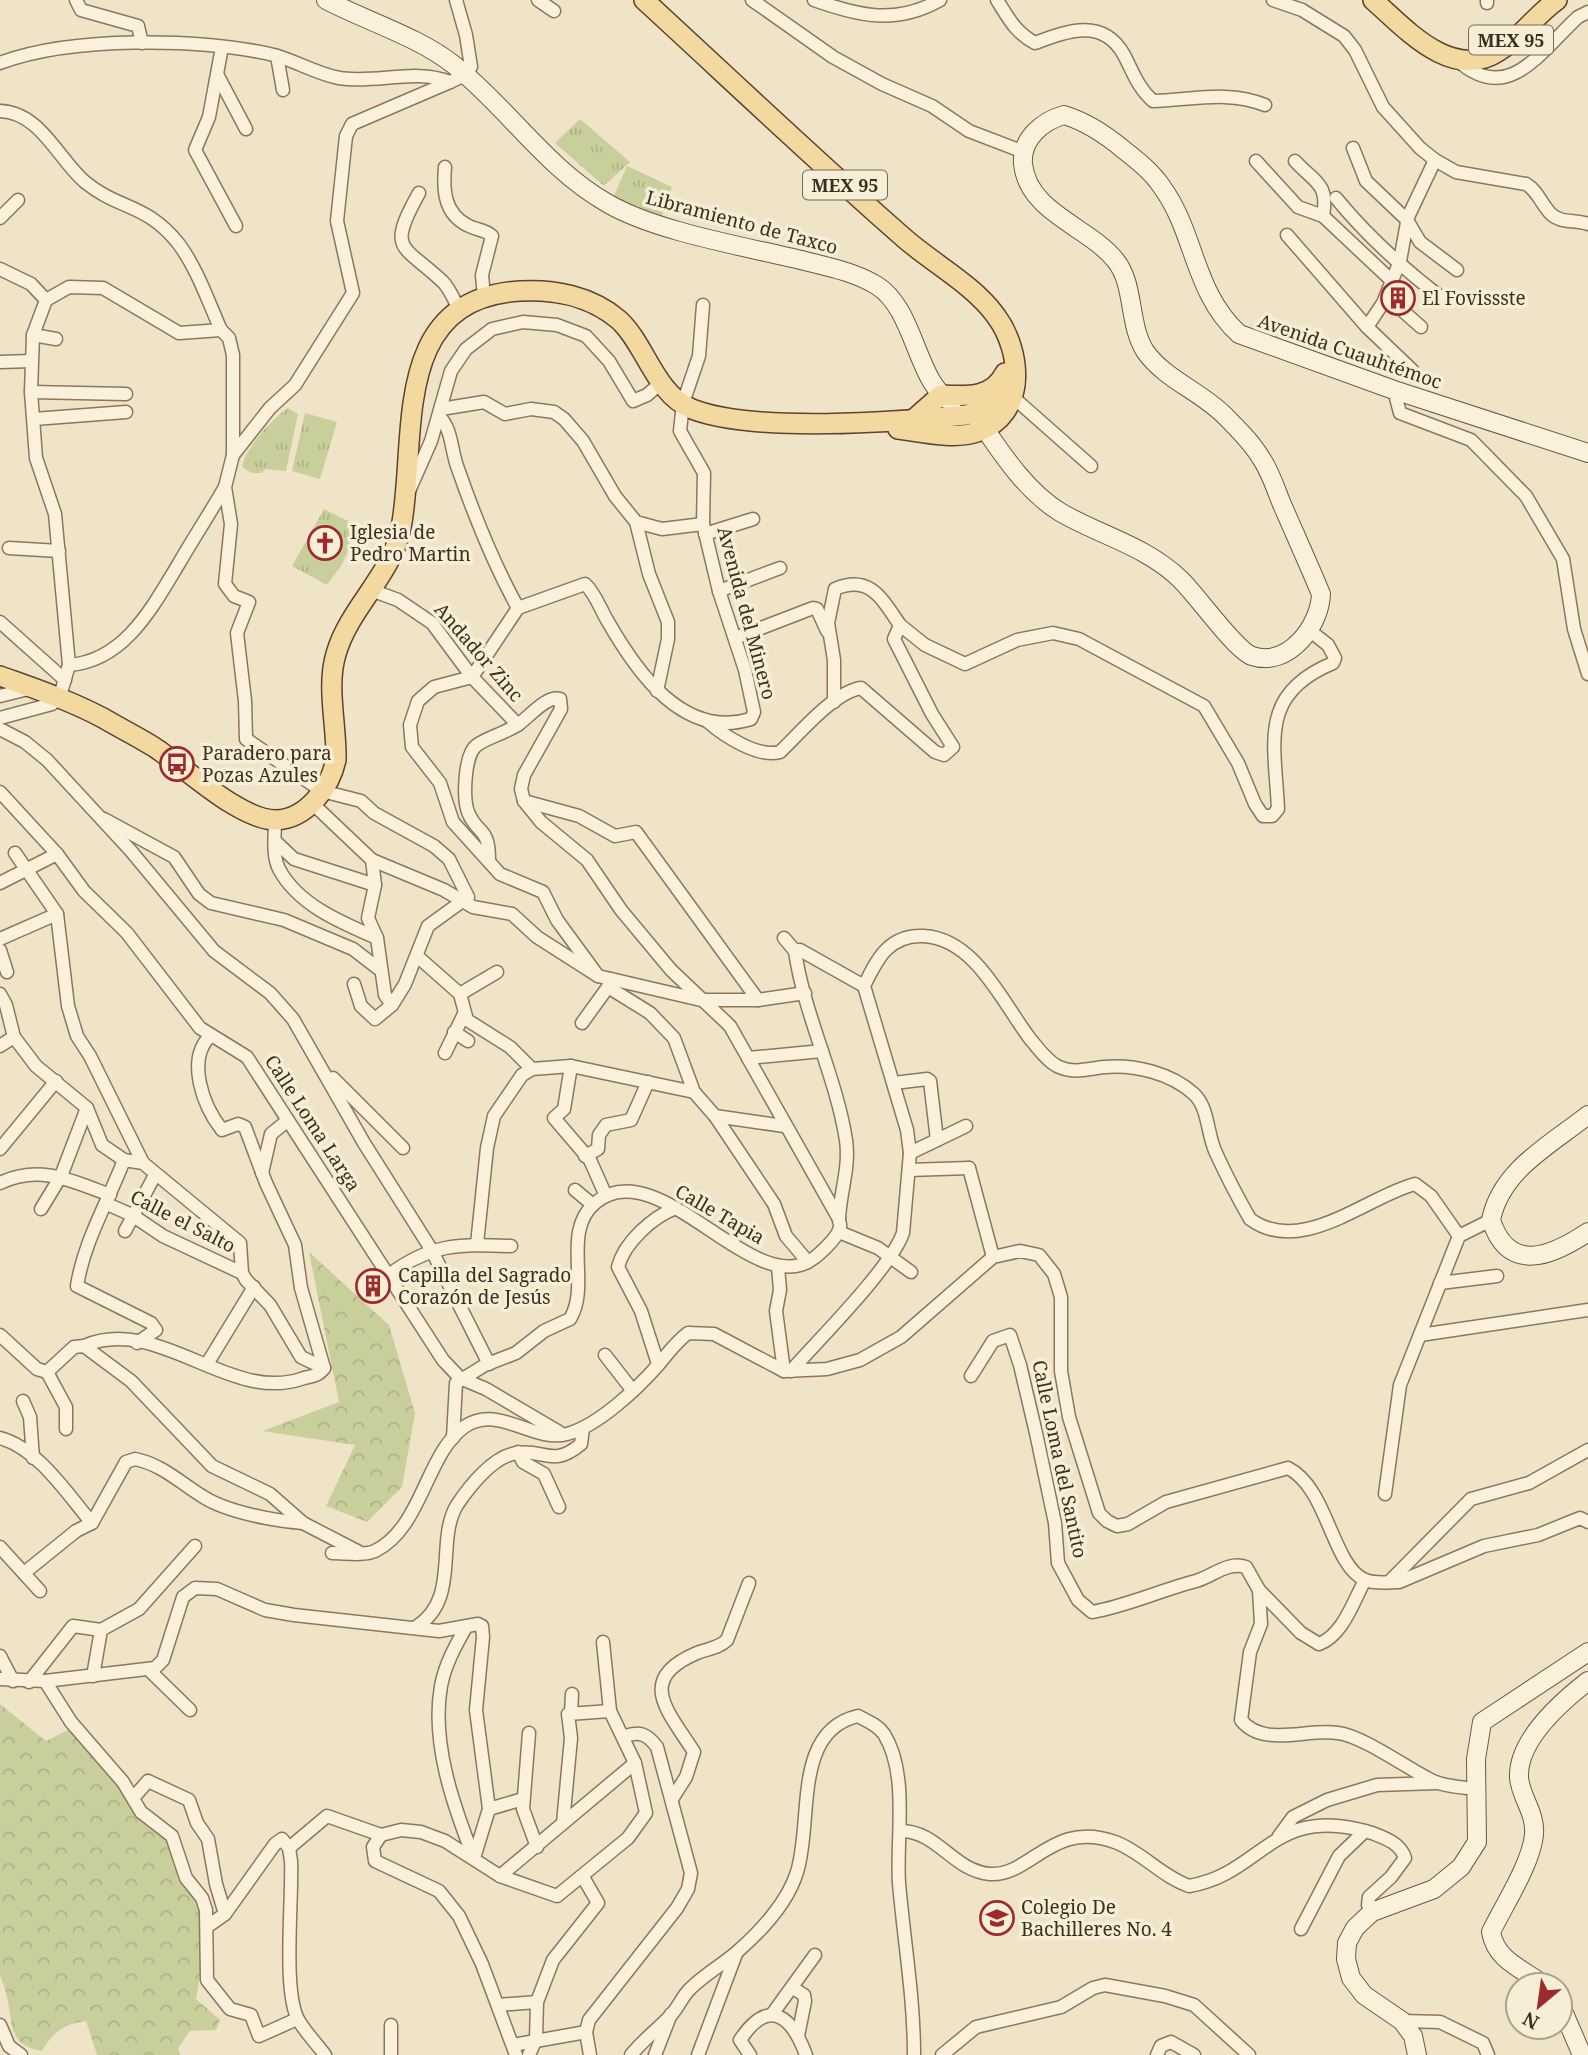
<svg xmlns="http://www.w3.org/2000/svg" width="1588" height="2055" font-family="'Noto Serif',serif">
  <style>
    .forest { fill: url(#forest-crowns) }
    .park { fill: url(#park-tufts) }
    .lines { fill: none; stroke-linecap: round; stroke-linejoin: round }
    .minor-casing { stroke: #8d765c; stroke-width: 15 }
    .secondary-casing { stroke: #6f573f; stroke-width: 20 }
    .primary-casing { stroke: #5b4430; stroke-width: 22 }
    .minor { stroke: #faf1dc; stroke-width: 12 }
    .secondary { stroke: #faf1dc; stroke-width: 18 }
    .primary { stroke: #f3d9a0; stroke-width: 19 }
    .labels { text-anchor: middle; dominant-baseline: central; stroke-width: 7; stroke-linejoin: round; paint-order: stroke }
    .shield { fill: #f7eed8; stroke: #756857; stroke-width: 2 }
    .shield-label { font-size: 18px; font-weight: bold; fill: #3d2e20 }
    .street-label { font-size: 19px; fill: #3d2e20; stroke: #f7eed8 }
    .poi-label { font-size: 19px; fill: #3d2e20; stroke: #f7eed8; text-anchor: start }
  </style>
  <defs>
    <pattern id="forest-crowns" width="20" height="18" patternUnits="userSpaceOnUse" patternTransform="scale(1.75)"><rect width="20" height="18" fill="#c9cf9b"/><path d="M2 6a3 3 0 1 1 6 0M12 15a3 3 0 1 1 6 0" fill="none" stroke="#aeb285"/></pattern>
    <pattern id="park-tufts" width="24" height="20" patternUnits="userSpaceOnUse" patternTransform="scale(1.75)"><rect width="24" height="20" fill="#c9cf9b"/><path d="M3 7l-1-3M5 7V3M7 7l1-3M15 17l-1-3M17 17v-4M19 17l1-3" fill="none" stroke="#aeb285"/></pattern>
  </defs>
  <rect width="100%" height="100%" fill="#f0e4c8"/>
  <g class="forest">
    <path d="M309 1252 389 1325 415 1413 402 1487 367 1522 326 1506 355 1445 262 1431 339 1402Z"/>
    <path d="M0 1704 46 1741 70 1729 163 1828 203 1910V1957L196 1999 220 2020 216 2030 190 2031 178 2048 180 2055H97L86 2021C63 2024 53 2032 42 2051 0 2044 18 2015 0 1976Z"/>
  </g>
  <g class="park">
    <path d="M580 119 630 162 604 186 555 143Z"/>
    <path d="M627 166 672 187 662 216 613 198Z"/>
    <path d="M288 408 298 414 286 471 266 469 261 473H252L242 467C245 448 272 419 288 408Z"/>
    <path d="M305 413 337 422 320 479 292 471Z"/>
    <path d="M324 509 348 521C355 549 343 564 327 585L292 566Z"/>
  </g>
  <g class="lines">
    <g class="minor-casing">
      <g id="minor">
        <path d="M76 0 81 10 138 26 142 43"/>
        <path d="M538 0 554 11"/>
        <path d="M752 0 833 57 882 84 932 106 969 131 1024 152"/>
        <path d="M814 0C859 16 896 25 940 0"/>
        <path d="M997 0C1009 19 1015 32 1035 43 1067 31 1103 17 1124 55 1133 72 1138 88 1153 101 1192 100 1228 90 1265 105"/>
        <path d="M1273 0 1302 10 1344 36 1355 50 1383 107 1420 148 1435 160 1456 172 1526 184C1538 191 1541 204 1551 214 1562 224 1575 219 1588 224"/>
        <path d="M1487 0V3"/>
        <path d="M222 47 209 117 195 150 236 226"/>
        <path d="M277 56 283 90"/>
        <path d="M1457 60C1508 106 1540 52 1578 17L1588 12"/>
        <path d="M0 63C71 36 201 38 274 55 296 61 317 74 339 78 375 84 416 68 450 82L465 75 471 67 466 35 456 0"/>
        <path d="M218 76 246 129"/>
        <path d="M0 111C40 112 58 159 85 182 119 210 146 203 178 243 197 268 208 301 221 330L229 338 233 355V455L225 487 231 524 225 584 234 596 249 602 237 633 245 701 246 739 322 791 361 801 374 813 434 846 449 859 468 897 428 926 405 984 392 1005 375 1019 361 1006 354 984"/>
        <path d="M1353 148 1366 181 1407 220 1420 242 1457 270"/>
        <path d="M1256 161 1298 207 1323 216 1391 280"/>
        <path d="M1295 161C1315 183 1329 183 1323 216"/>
        <path d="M445 167C443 190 444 213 467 225 475 230 485 229 492 236L482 275 484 296"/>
        <path d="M419 193C386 252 403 244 443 282 450 289 455 302 460 311"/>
        <path d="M1336 198C1367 236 1405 270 1443 299"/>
        <path d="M0 218 18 200"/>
        <path d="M1287 235 1367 327 1413 371"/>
        <path d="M0 269 31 284 46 300"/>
        <path d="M1386 296 1421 327"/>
        <path d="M1367 327 1383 303 1400 261 1408 217 1435 160"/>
        <path d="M33 335 56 339"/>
        <path d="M0 362 31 361"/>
        <path d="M1394 390 1400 413 1471 440 1526 496 1563 559 1574 629 1588 674"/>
        <path d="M31 392 126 394"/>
        <path d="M1014 398 1091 466"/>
        <path d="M441 409 484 402 505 414 531 409 554 412 564 419 583 441 615 496 636 522 662 529 703 524"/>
        <path d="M439 416C452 429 451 449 457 466 474 515 493 563 518 608"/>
        <path d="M34 419 126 412"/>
        <path d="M233 455 270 408 295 385 353 293 337 221 346 136 352 124 450 82"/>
        <path d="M409 491 431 441 451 371 466 349 492 329 523 322 557 325 586 336 609 361 633 401 647 395 662 382"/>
        <path d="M636 522 649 574 668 622V639L657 691"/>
        <path d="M705 534 753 519"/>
        <path d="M9 548 59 551"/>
        <path d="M371 590 398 600 432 623 472 677 518 725"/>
        <path d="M719 591 780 568"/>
        <path d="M0 622 65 680"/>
        <path d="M735 638 813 608 817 609 827 631"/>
        <path d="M69 665C124 661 152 608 178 565 193 539 210 513 225 487"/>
        <path d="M0 696 32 688"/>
        <path d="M834 702V660L828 623 835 589C870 574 882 599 900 625"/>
        <path d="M0 718 52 704 60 696 69 665 55 514 36 458 31 392 33 335 46 300 69 287 103 288 179 333 221 330"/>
        <path d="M707 721C724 736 758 758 780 752 800 733 834 692 861 688L935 752 944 755 953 747 932 714 894 639 900 625 925 645 965 664 1017 640 1053 633 1079 639 1204 706 1238 763 1255 804 1263 816H1272L1278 809C1275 743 1258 694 1333 663L1335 658 1328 645 1309 630"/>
        <path d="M0 729 25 742 47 760 131 851 214 951 270 993 293 1019 364 1143 431 1249 489 1364"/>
        <path d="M0 792 57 854 84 891 127 933 200 1028 247 1057 443 1360 460 1378 486 1389 559 1432"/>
        <path d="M524 801 579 816 615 836 636 832 758 1000"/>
        <path d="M313 804 372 860 444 890 473 907 512 914 537 937 598 976 701 1000H758L805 993"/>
        <path d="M104 819 174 857 199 894 211 903 284 920 353 949 379 969"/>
        <path d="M275 820C275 835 272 855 279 869 298 905 342 923 377 938"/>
        <path d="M275 841 294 859 375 885"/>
        <path d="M15 853 57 914 68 1006 77 1036 90 1056 143 1163"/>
        <path d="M489 859C489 826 477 835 468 812 463 798 464 754 477 745 490 736 507 733 520 723 530 716 547 695 560 699L561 709 524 775 521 789 524 801 541 822 587 860 621 910 671 970 730 1026 839 1219"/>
        <path d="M372 860 375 885 368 918 377 938 385 995 392 1005"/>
        <path d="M0 883 57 854"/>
        <path d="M784 938 795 951"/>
        <path d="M0 939 57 914"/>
        <path d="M0 950 7 972"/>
        <path d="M795 951 800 950 864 986"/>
        <path d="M417 956 460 994 467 1020 510 1047 532 1069"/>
        <path d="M598 976 557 920 543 892 500 874 453 822 440 783 412 747 410 725 418 701 434 687 472 677 518 608 585 584C595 593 600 608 607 620 636 671 683 740 751 719L754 712 745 670 719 591 703 524 704 473 680 431 683 403 699 356 703 305"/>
        <path d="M611 979 608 987 650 1013 674 1038 694 1092 715 1116 774 1204 786 1236 808 1262"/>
        <path d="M0 994 6 1005 14 1037 36 1066 87 1108 102 1145 124 1160 143 1163 240 1243 242 1273 246 1280 270 1305 301 1357 324 1368"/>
        <path d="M460 994 497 972"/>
        <path d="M582 1023 608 987"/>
        <path d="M454 1032 468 1041"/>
        <path d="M210 1036C186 1060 203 1106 222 1130L238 1124 245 1127 266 1183 295 1245 301 1288 324 1368"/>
        <path d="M0 1046 14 1037"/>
        <path d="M445 1053 464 1014"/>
        <path d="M748 1058 822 1051"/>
        <path d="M571 1066 564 1109 554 1118 590 1160 606 1196"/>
        <path d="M333 1078 403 1148"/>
        <path d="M894 1083 927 1079 930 1081 937 1140"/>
        <path d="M715 1116 784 1126"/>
        <path d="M0 1149 56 1081"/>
        <path d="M910 1153 966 1126"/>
        <path d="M585 1156 598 1149 599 1135 606 1125 631 1120 648 1082"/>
        <path d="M124 1160C108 1202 84 1241 77 1286L151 1323 156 1330 137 1343"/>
        <path d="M969 1168 993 1257"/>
        <path d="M909 1170 969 1168"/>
        <path d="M262 1173 271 1134 287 1121"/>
        <path d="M0 1183C40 1164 72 1181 110 1195"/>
        <path d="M575 1190 593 1205"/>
        <path d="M107 1204 132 1215 163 1236 242 1273"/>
        <path d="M41 1209 61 1176 87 1108"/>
        <path d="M125 1231 155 1175"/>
        <path d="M839 1232 878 1248 911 1272"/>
        <path d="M477 1244 487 1148 494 1116 522 1075 532 1069 571 1066 694 1092"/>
        <path d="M778 1267 780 1290 776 1311 784 1371"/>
        <path d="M389 1275C431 1243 460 1244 511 1246"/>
        <path d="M1440 1283 1497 1276"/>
        <path d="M0 1335 37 1369 47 1372"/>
        <path d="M1420 1335 1588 1310"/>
        <path d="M84 1346C157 1314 229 1403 301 1379 310 1376 318 1377 324 1368"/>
        <path d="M605 1355 633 1391"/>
        <path d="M207 1364 254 1287"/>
        <path d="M658 1364 641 1311 618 1267C624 1243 652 1217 676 1208"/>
        <path d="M791 1371C819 1339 890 1269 903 1233L910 1153 907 1130 864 986C877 959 889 934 924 936 976 939 1003 1004 1031 1040 1039 1049 1046 1060 1057 1066 1073 1074 1087 1069 1104 1067 1134 1064 1171 1073 1194 1094 1209 1108 1207 1135 1216 1153 1226 1175 1238 1198 1250 1219 1301 1257 1368 1196 1415 1184L1431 1196 1459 1236"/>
        <path d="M47 1372 74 1347 84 1346 131 1381 212 1466 270 1494 303 1523 359 1552"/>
        <path d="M47 1372 66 1407V1429"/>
        <path d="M971 1376 993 1341 1010 1335 1020 1365 1036 1433 1055 1523 1058 1563 1078 1600 1092 1612C1127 1606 1161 1590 1196 1581 1213 1576 1228 1561 1246 1567L1259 1590 1261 1624 1250 1652 1241 1720C1263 1748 1307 1728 1338 1733 1363 1736 1408 1769 1433 1781 1446 1787 1462 1787 1476 1789"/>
        <path d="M23 1401 30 1417 33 1458"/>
        <path d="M0 1438C38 1448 68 1495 92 1523"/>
        <path d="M453 1438 456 1383 485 1365 516 1353 544 1331 570 1319C591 1285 561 1232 595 1203 658 1150 752 1299 811 1260 819 1255 836 1239 839 1230 842 1223 839 1226 839 1219 840 1192 850 1168 846 1140 836 1076 804 1015 795 951"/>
        <path d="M518 1452 523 1462 544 1474 559 1507"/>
        <path d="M1385 1494 1400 1385 1459 1236 1491 1220"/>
        <path d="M0 1547 40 1591"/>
        <path d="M332 1553C345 1553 364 1556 375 1551 422 1528 426 1454 464 1427 498 1403 532 1443 567 1434 598 1426 638 1388 659 1364 668 1353 676 1342 688 1333L714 1334 784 1371 827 1369 860 1360 901 1337 993 1257 1020 1251 1039 1255 1054 1274 1061 1297V1371L1069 1417 1099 1513 1107 1521 1117 1526 1128 1524 1166 1502 1288 1468C1328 1488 1332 1566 1365 1580 1374 1584 1390 1582 1399 1582L1484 1546 1538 1535 1580 1518 1588 1522"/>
        <path d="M24 1573 76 1531 92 1523 126 1462 135 1459C161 1464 181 1483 202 1496 226 1512 275 1521 303 1523"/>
        <path d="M1389 1582 1471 1499 1529 1483 1588 1450"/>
        <path d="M1259 1590 1301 1633 1319 1644C1343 1635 1353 1602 1365 1580"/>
        <path d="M416 1627C461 1599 435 1541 457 1505 469 1487 493 1456 517 1453 546 1449 552 1468 581 1444L583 1428"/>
        <path d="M466 1627C456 1645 445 1664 441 1686 431 1742 453 1805 474 1858"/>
        <path d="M0 1656 13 1681"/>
        <path d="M148 1669 190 1710"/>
        <path d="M93 1676 101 1630 139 1609 195 1546"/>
        <path d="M0 1679 45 1681 155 1668 163 1660 183 1597 195 1588 217 1589 265 1610 294 1615 439 1631 478 1624 482 1626 483 1637 476 1710 489 1809 474 1858"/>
        <path d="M45 1681 71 1722 123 1782 141 1812 172 1836 186 1878 202 1898 206 1910 207 1980 230 2009 251 2015 259 2036 297 2019"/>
        <path d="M29 1682 73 1626 101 1630"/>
        <path d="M571 1713 572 1694"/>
        <path d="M529 1733 523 1809 537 1847"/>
        <path d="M134 1797 148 1781 189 1800 197 1823 208 1839 216 1884 225 1914"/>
        <path d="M672 1799 686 1777 694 1752C668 1711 635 1679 697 1653 707 1649 719 1648 727 1640L749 1583"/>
        <path d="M489 1809 523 1799"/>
        <path d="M563 1823 571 1738 568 1714 610 1711"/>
        <path d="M901 1831C938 1831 953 1871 990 1874 1030 1877 1053 1819 1115 1842 1142 1852 1161 1876 1189 1886 1263 1874 1273 1802 1372 1833 1385 1838 1400 1843 1405 1858L1391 1877 1369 1897 1368 1905 1372 1912"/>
        <path d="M381 1835 373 1847 375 1861 439 1891 459 1916 482 1964 516 2055"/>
        <path d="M1279 1836 1293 1817 1327 1800 1377 1785 1436 1783"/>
        <path d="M289 1848 327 1816 381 1835 401 1830 421 1832 445 1841 500 1876 557 1896 628 1838 646 1813 635 1763 610 1711 603 1642"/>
        <path d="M500 1876 635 1763"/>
        <path d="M208 1926 225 1914 275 1844 282 1839 289 1848 291 1861C293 1897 282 1994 299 2021 306 2033 317 2044 325 2055"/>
        <path d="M1301 1929 1339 1856 1365 1831"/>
        <path d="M793 1988 804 1995 805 2001 798 2036"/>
        <path d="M498 2005 537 2002"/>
        <path d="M773 2013 815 1955"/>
        <path d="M1402 2021 1440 2022 1483 2043 1488 2055"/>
        <path d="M0 2025 9 2046 21 2055"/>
        <path d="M513 2045 586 2032"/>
        <path d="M391 2055V2025"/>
        <path d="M529 2055 536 2039 537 2002 553 1960 598 1903 583 1877"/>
        <path d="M590 2055 586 2032 589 2020 677 1908 688 1889 691 1873 657 1747C647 1734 640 1731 625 1736"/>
        <path d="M631 2055C643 2040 659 2028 672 2014 679 2006 683 1995 691 1988 705 1974 722 1965 737 1952 760 1932 788 1902 797 1872 813 1822 792 1731 858 1716 867 1721 878 1725 884 1734 909 1774 896 1838 899 1883 904 1941 914 1997 914 2055"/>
        <path d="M655 2055 671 2014"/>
        <path d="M698 2055 736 1954"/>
        <path d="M750 2055 740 2040C768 1998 791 2014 806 2055"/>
        <path d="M942 2055 976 2027 1061 2007 1093 1988 1105 1985 1165 1996 1194 2005 1249 2055"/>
        <path d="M1157 2055 1161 2046 1171 2042 1194 2055"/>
      </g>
    </g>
    <g class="secondary-casing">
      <g id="secondary">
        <path d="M326 0C366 21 419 37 454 65 507 107 547 169 607 203 656 232 748 247 805 261 829 267 854 272 876 285 916 309 916 384 952 402"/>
        <path d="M976 416C999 449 1024 490 1060 512 1099 535 1146 546 1180 579 1197 595 1235 650 1252 656 1288 668 1320 626 1321 594 1308 563 1294 532 1281 502 1275 487 1270 471 1261 458 1252 443 1239 430 1227 418 1203 392 1165 380 1145 351 1128 324 1135 285 1116 261 1090 227 1028 213 1023 164 1021 138 1043 121 1064 115 1087 122 1105 134 1124 150 1138 161 1152 172 1162 187 1196 234 1193 292 1239 334L1394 390 1588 453"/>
        <path d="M1588 1115C1550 1145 1501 1170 1491 1220 1509 1275 1552 1256 1588 1232"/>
        <path d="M1544 1985C1523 1969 1496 1961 1491 1932 1504 1905 1531 1864 1534 1835 1536 1813 1521 1798 1519 1778 1517 1740 1561 1702 1588 1681"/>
        <path d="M1560 2004 1582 2055"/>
        <path d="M1417 2055 1413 2036 1402 2021 1364 1995 1351 1978 1346 1959 1347 1943 1355 1928 1372 1912 1434 1889 1461 1867 1477 1842 1476 1759 1482 1722 1588 1652"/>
      </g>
    </g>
    <g class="primary-casing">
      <g id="primary">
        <path d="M644 0C730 79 815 160 903 237 932 263 973 284 996 316 1022 351 1028 415 977 432 955 440 921 432 898 429"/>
        <path d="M1373 0C1406 29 1452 82 1499 51 1520 38 1536 15 1557 0"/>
        <path d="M915 418 941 395C966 396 992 399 1005 373"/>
        <path d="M0 676C36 689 69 700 103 718 120 728 138 737 154 747 185 767 239 820 276 820 307 819 330 787 336 760 337 726 326 687 336 654 349 608 392 575 401 528 418 440 388 299 520 291 554 289 591 296 619 320 646 345 655 394 692 409 753 433 898 422 966 415L986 409 1015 384"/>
      </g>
    </g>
    <use href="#minor" class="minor"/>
    <use href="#secondary" class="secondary"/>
    <use href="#primary" class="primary"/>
  </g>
  <defs>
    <g id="building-ring" transform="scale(1.75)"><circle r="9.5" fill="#f7eed8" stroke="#9e2a2b" stroke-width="1.5"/><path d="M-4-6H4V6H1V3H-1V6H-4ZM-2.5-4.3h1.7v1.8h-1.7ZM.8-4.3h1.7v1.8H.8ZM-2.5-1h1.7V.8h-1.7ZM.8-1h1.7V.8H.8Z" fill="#9e2a2b"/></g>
    <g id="church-ring" transform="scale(1.75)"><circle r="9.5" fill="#f7eed8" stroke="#9e2a2b" stroke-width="1.5"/><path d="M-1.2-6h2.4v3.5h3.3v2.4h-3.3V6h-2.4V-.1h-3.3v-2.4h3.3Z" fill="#9e2a2b"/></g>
    <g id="bus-ring" transform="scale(1.75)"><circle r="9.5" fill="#f7eed8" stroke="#9e2a2b" stroke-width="1.5"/><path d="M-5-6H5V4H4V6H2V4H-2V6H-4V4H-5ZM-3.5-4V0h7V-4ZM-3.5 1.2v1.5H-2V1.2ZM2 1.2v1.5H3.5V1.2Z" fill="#9e2a2b"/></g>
    <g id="school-ring" transform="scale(1.75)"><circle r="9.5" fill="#f7eed8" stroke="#9e2a2b" stroke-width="1.5"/><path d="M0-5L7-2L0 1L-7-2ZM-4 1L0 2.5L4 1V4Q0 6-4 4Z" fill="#9e2a2b"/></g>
  </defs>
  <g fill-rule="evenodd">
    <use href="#building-ring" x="1398" y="298"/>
    <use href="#church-ring" x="325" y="543"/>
    <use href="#bus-ring" x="177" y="764"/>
    <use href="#building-ring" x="373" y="1286"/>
    <use href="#school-ring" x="997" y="1918"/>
  </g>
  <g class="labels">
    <g class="shield">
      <rect x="1469" y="25.5" width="84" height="29" rx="5"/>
      <rect x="803" y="170.5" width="84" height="29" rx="5"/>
    </g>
    <g class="shield-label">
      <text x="1511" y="40">MEX 95</text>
      <text x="845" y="185">MEX 95</text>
    </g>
    <g class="street-label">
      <text transform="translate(742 222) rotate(15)">Libramiento de Taxco</text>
      <text transform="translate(1350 351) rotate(19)">Avenida Cuauhtémoc</text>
      <text transform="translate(747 613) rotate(75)">Avenida del Minero</text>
      <text transform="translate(479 652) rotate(49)">Andador Zinc</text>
      <text transform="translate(313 1123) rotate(57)">Calle Loma Larga</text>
      <text transform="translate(720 1214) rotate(30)">Calle Tapia</text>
      <text transform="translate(183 1221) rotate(27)">Calle el Salto</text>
      <text transform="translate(1060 1459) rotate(78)">Calle Loma del Santito</text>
    </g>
    <g class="poi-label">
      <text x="1422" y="298">El Fovissste</text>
      <text x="350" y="532">Iglesia de<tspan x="350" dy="22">Pedro Martin</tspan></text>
      <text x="202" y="753">Paradero para<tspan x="202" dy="22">Pozas Azules</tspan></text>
      <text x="398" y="1275">Capilla del Sagrado<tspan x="398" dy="22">Corazón de Jesús</tspan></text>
      <text x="1021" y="1907">Colegio De<tspan x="1021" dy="22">Bachilleres No. 4</tspan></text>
    </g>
  </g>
  <g transform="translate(1539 2006) rotate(209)"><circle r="33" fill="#f7eed8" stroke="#ada18e" stroke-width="2"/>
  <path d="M0-5L12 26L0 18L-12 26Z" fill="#9e2a2b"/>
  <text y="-10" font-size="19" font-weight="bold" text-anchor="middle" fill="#3d2e20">N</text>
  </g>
</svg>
